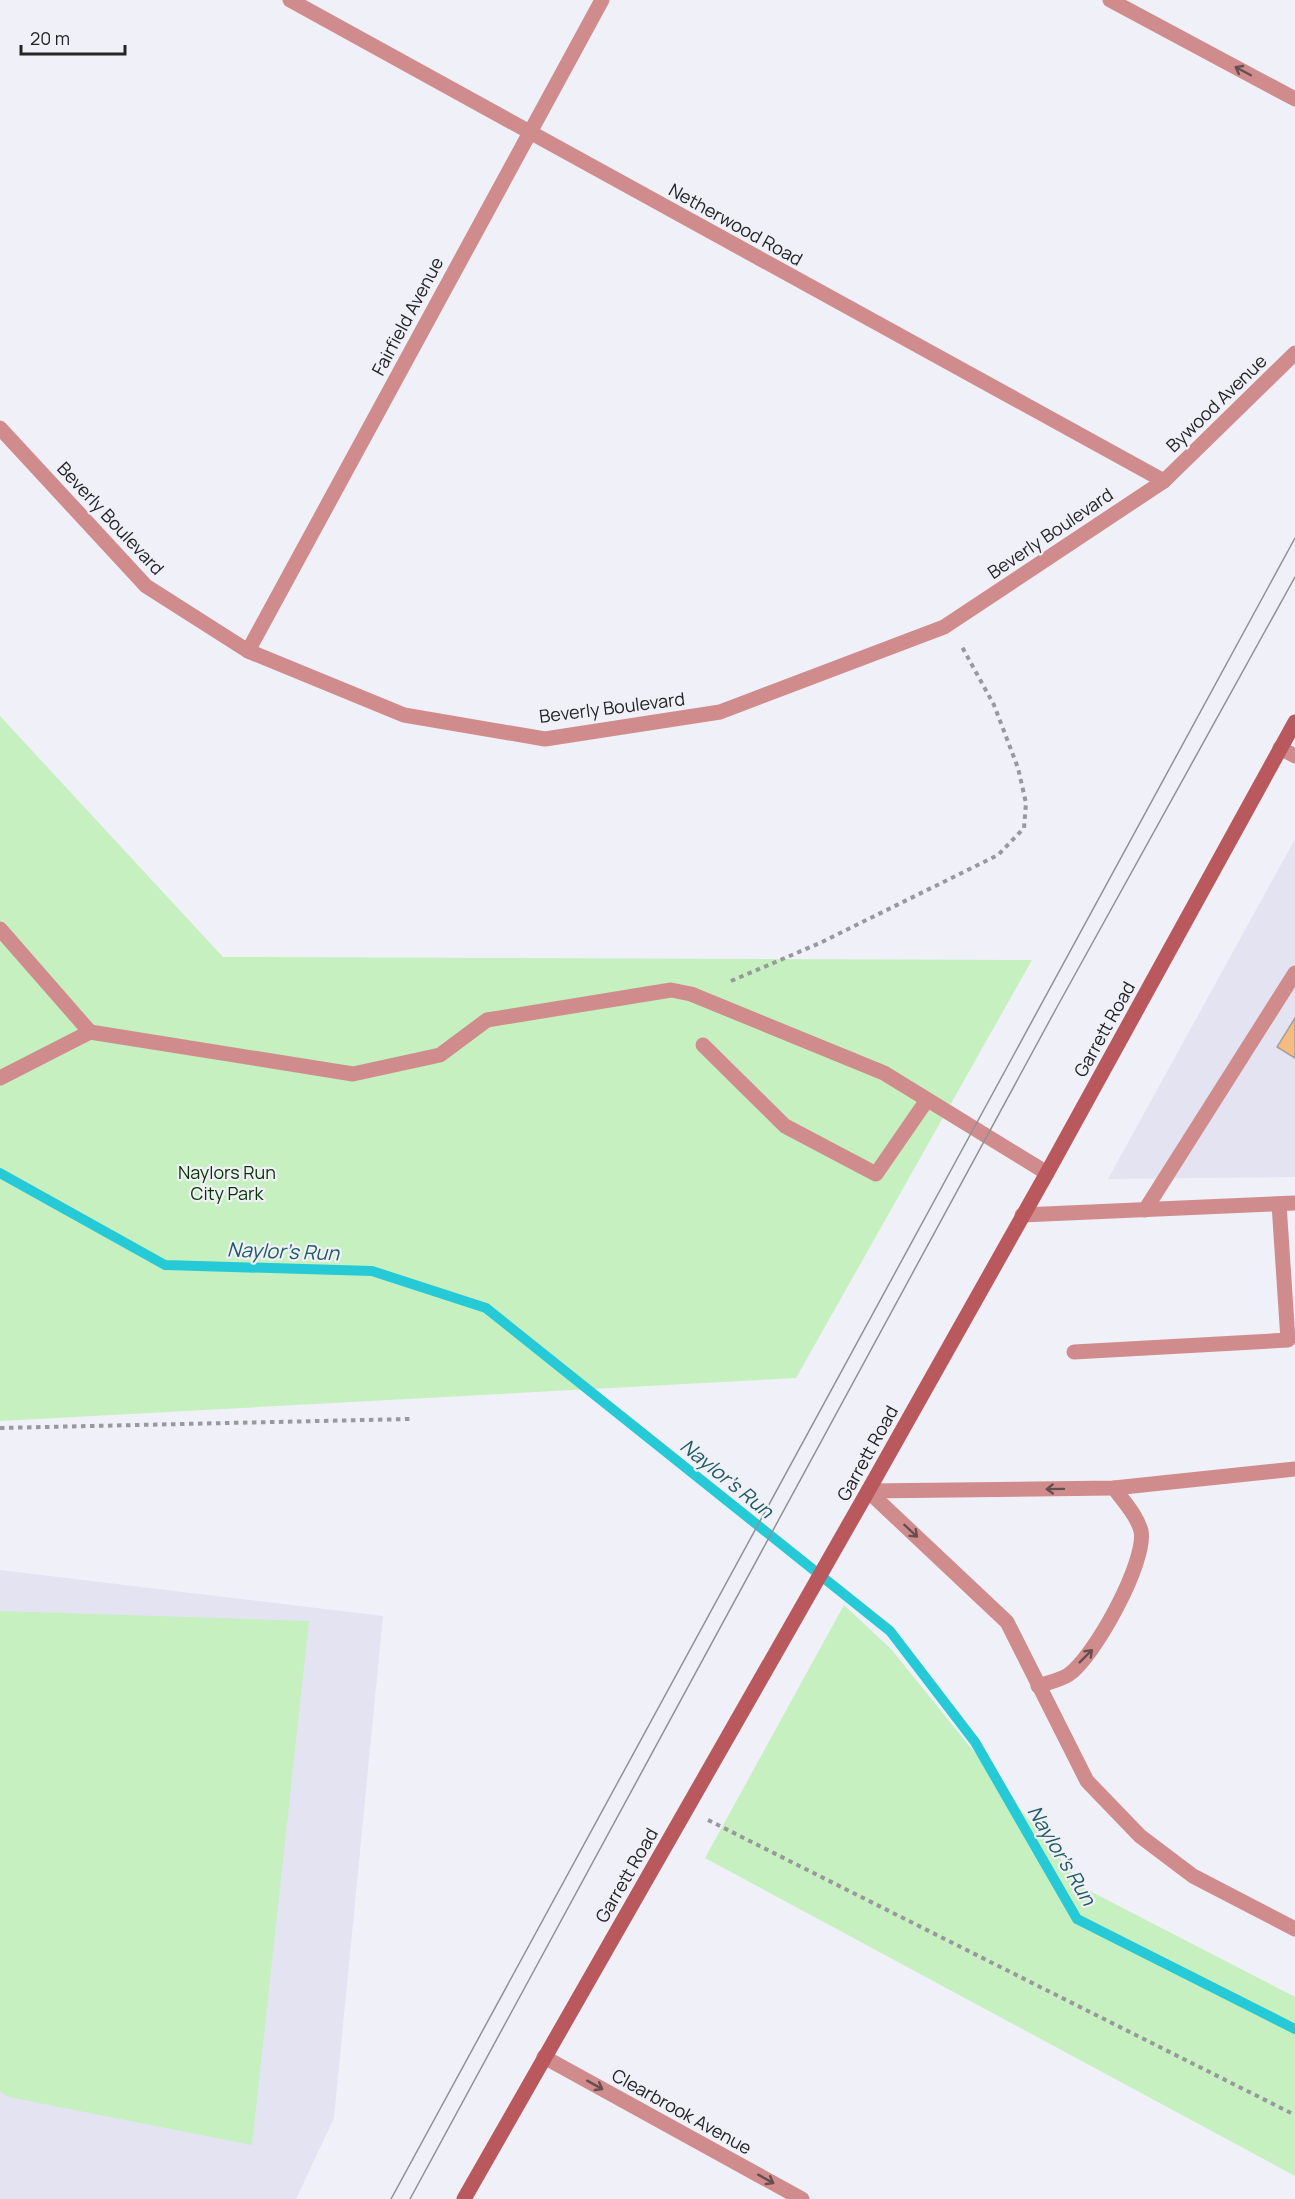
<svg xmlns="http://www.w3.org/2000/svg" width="1295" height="2199" font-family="Manrope,sans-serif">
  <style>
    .built { fill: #e3e3f2 }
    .green { fill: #c6f0bf }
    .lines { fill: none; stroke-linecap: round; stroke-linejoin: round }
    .stream { stroke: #26cad6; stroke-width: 10 }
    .building { fill: #f5bc81; stroke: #a6a19b; stroke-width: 1.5 }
    .path { stroke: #98989d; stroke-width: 4; stroke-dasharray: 4.5 4.5; stroke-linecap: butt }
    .lane { stroke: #d08c8d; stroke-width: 15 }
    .street { stroke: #d08c8d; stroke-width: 15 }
    .secondary { stroke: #ba595d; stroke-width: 15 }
    .tram { stroke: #919196; stroke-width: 1.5 }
    .oneway { stroke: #694e4f }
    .labels { text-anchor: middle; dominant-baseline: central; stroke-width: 4.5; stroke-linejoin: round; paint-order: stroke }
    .street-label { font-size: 18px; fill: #242426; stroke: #f0f0f8 }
    .park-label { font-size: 18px; fill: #073501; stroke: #f0f0f8 }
    .water-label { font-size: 20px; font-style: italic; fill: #1f5c61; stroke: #f0f0f8 }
  </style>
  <rect width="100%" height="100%" fill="#f0f0f8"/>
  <g class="built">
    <path d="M1295 839V1177L1108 1179Z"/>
    <path d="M0 1570 383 1616 334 2118 296 2199H0Z"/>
  </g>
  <g class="green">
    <path d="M0 716 223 957 1032 960 796 1378 0 1421Z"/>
    <path d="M844 1605 891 1649 1084 1888 1295 1997V2176L705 1858Z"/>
    <path d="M0 1611 309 1621 252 2145 9 2097 0 2092Z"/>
  </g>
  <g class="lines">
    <path class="stream" d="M0 1173 165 1265 372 1271 486 1308 890 1631 975 1742 1077 1919 1295 2029"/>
  </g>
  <path class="building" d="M1295 1018V1058L1277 1047Z"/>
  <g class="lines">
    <g class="path">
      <path d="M731 981 820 943 998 855 1024 828 1026 803 1018 768 994 705 961 645"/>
      <path d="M0 1428 410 1419"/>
      <path d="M708 1820 1295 2115"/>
    </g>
    <g class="lane">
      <path d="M1280 748 1295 756"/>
      <path d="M0 929 90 1032"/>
      <path d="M703 1045 785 1126 876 1174 927 1100"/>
      <path d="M0 1078 90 1032 353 1074 440 1055 487 1020 671 990 691 994 884 1073 1047 1173"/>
      <path d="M1145 1210 1295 973"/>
      <path d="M1022 1215 1295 1203"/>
      <path d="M1074 1352 1288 1340 1279 1204"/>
      <path d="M868 1491 1007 1622 1087 1781 1140 1836 1193 1876 1295 1929"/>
      <path d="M868 1491 1114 1488 1295 1469"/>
      <path d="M1038 1686C1047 1683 1060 1680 1068 1675 1094 1658 1147 1561 1141 1531 1137 1515 1123 1501 1114 1488"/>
    </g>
    <g class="street">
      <path d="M290 0 1164 481"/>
      <path d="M1110 0 1295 99"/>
      <path d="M0 428 146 586 248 651 404 715 545 739 720 712 944 627 1164 481 1295 353"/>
      <path d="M248 651 602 0"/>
      <path d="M544 2057 802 2199"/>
    </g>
    <path class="secondary" d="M464 2199 868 1491 1047 1173 1295 722"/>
    <g class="tram">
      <path d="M391 2199 1295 538"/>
      <path d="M410 2199 1057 1007 1295 577"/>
    </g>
  </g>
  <defs><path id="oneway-shaft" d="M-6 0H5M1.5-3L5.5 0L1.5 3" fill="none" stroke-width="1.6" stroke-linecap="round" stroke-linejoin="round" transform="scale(1.5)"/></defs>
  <g class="oneway">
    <use href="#oneway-shaft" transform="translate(1243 71) rotate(-152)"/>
    <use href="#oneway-shaft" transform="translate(1055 1489) rotate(179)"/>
    <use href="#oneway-shaft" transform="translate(911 1531) rotate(43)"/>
    <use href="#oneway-shaft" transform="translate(1086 1656) rotate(-45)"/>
    <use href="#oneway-shaft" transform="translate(595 2085) rotate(29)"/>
    <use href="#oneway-shaft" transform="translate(766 2179) rotate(29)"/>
  </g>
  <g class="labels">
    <g class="street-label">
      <text transform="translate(736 224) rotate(29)">Netherwood Road</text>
      <text transform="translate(407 316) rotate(-62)">Fairfield Avenue</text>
      <text transform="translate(1216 403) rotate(-44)">Bywood Avenue</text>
      <text transform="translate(111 518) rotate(47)">Beverly Boulevard</text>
      <text transform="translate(1050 533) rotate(-34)">Beverly Boulevard</text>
      <text transform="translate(612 707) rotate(-7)">Beverly Boulevard</text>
      <text transform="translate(1104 1029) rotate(-61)">Garrett Road</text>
      <text transform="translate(867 1453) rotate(-61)">Garrett Road</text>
      <text transform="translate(626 1875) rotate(-60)">Garrett Road</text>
      <text transform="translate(682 2111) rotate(29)">Clearbrook Avenue</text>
    </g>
    <g class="park-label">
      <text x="227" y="1172">Naylors Run<tspan x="227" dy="21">City Park</tspan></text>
    </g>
    <g class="water-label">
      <text transform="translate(283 1251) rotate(2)">Naylor's Run</text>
      <text transform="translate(727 1478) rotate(39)">Naylor's Run</text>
      <text transform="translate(1062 1855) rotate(59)">Naylor's Run</text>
    </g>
  </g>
  <path d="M21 45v9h104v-9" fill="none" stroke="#242426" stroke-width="3"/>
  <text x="30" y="45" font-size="18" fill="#242426" stroke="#f0f0f8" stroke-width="4.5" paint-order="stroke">20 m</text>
</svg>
